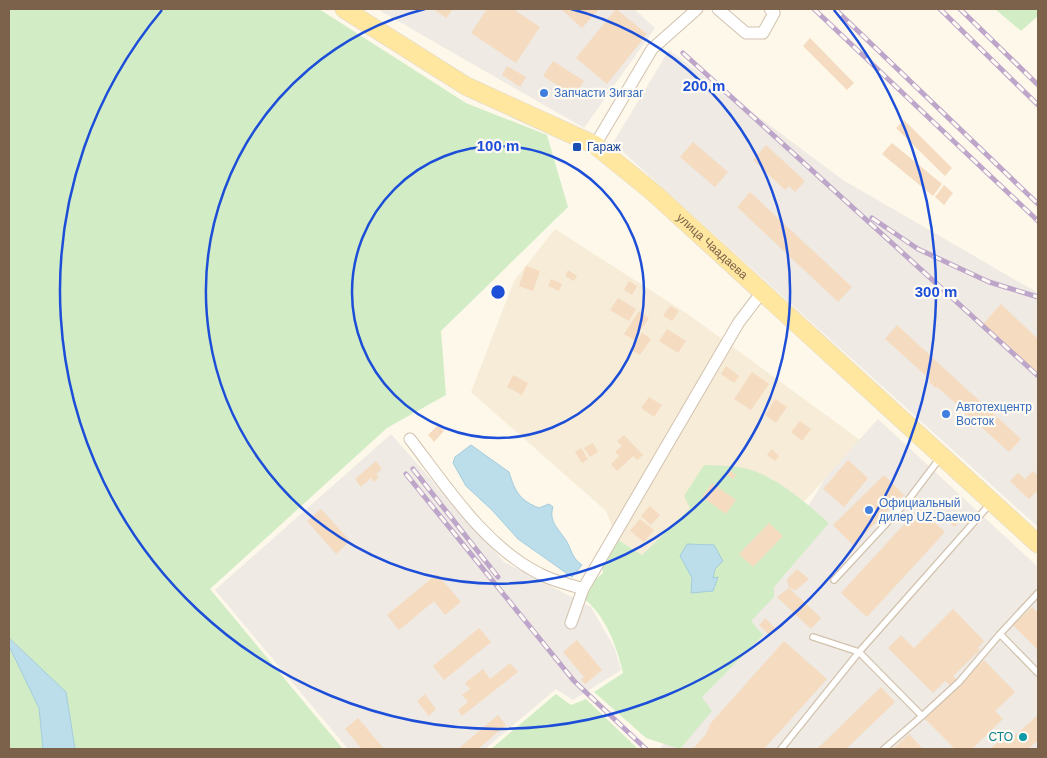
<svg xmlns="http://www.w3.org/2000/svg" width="1047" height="758" font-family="Arial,sans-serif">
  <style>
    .residential { fill: #f6ecd8 }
    .industrial { fill: #efeae3 }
    .green { fill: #d2edc6; fill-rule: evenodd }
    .water { fill: #bcdeea; stroke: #a2ccdc }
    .building { fill: #f5dbc0 }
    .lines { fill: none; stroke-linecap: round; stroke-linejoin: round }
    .service-casing { stroke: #d2c2ae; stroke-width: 8 }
    .minor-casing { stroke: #d2c2ae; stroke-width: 13 }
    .primary-casing { stroke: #ddd6d0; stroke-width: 19 }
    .service { stroke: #fff; stroke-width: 5.5 }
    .minor { stroke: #fff; stroke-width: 11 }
    .primary { stroke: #ffe7a0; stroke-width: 18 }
    .rail-casing { stroke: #bea6ca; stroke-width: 5 }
    .rail { stroke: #fffbf2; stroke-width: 3; stroke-dasharray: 9; stroke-linecap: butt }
    .ring { fill: none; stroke: #1d4ed8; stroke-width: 2.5 }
    .shop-dot { fill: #3f7fe0; stroke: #fffbf2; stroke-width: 2 }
    .transit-dot { fill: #1a4fb4; stroke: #fffbf2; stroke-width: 2 }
    .culture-dot { fill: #0f9aa8; stroke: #fffbf2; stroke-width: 2 }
    .labels { text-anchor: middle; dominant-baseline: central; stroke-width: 4.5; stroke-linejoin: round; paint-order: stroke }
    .shop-label { font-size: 12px; fill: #366cbe; stroke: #fffbf2; text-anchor: start }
    .transit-label { font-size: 12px; fill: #164399; stroke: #fffbf2; text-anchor: start }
    .street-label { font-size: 12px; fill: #7c624a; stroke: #fffbf2 }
    .culture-label { font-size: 12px; fill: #0d838f; stroke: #fffbf2; text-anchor: end }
    .centre { fill: #1d4ed8; stroke: #fffbf2; stroke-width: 2.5 }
    .ring-label { font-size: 15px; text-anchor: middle; font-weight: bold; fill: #1d4ed8; stroke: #fffbf2; stroke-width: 4.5; stroke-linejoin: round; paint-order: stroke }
  </style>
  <rect width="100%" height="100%" fill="#fef8ea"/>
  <path class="residential" d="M555 229 689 315 860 440 804 502 720 515 690 508 642 555 617 539 606 511 471 392 514 281Z"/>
  <g class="industrial">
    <path d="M377 9H634L655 28 584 128Z"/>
    <path d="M669 50 843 180 1038 293V527L613 143Z"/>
    <path d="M878 419 1038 567V749H660L826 477Z"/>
    <path d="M391 434 504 562 591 607 615 649 621 670 573 700 556 689 485 749H348L215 590Z"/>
  </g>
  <g class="green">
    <path d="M9 9H319L466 103 547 135 568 207 441 331 446 395 387 428 210 589 343 749H75L66 692 9 638Z"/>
    <path d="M995 9H1038V16L1021 31Z"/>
    <path d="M704 465C719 466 737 465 751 470 780 479 807 504 829 523L774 587V597L751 621 763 635 702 697 712 711 680 749 646 738 594 692 623 673C617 647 605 614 583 598L590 584 603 573 602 564 617 539 642 555 690 508 684 496ZM687 544 714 545 713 578 717 577 691 593 692 578Z"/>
    <path d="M9 646 39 708 43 749H9Z"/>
    <path d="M556 694 571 705 586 699 638 749H491Z"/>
  </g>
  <g class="water">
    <path d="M471 445 509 472C515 491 519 500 539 508L549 504 553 507C548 522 560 530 567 542 572 551 572 558 582 565L572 577 518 539 492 510 466 486 453 463 455 457Z"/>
    <path d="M687 544 714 545 723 561 715 569 713 578 718 577 713 591 691 593 692 578 680 556Z"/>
    <path d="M9 638 66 692 75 749H43L39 708 9 646Z"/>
  </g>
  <g class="building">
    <path d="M433 9H453L446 18Z"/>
    <path d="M487 9H513L540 27 516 63 471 33Z"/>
    <path d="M561 9H599L582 28Z"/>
    <path d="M616 9 647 34 607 84 576 58Z"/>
    <path d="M810 38 854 83 847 90 803 46Z"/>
    <path d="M553 61 584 81 574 96 543 76Z"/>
    <path d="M507 66 526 77 520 87 502 75Z"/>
    <path d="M904 120 952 168 945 176 896 128Z"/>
    <path d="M693 142 728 172 715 187 680 157Z"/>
    <path d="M892 143 942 184 933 196 882 154Z"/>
    <path d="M766 145 805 181 795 192 789 186 785 190 753 160Z"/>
    <path d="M944 185 953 193 944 205 935 197Z"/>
    <path d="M750 192 852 287 838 302 737 207Z"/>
    <path d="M526 266 540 271 533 291 519 286Z"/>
    <path d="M568 270 577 276 574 281 565 276Z"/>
    <path d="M551 279 562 284 559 291 548 286Z"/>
    <path d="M629 281 637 286 632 295 624 290Z"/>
    <path d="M618 298 636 309 629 321 610 310Z"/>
    <path d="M1001 304 1038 339V374L983 324Z"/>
    <path d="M670 306 679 311 672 321 663 316Z"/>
    <path d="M639 311 649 318 634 340 624 334Z"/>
    <path d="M897 325 1021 439 1009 452 969 416 968 417 962 412 963 410 937 387 936 388 929 382 931 380 885 339Z"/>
    <path d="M667 329 686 341 678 353 659 341Z"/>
    <path d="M642 333 651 339 640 355 631 350Z"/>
    <path d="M726 366 739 376 734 383 721 374Z"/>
    <path d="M752 372 769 384 751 410 734 399Z"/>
    <path d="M513 375 528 383 522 395 507 387Z"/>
    <path d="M649 397 662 405 654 417 641 408Z"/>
    <path d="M775 399 787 407 776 423 765 415Z"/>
    <path d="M800 421 811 429 802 441 791 432Z"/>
    <path d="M438 425 444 431 434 442 428 435Z"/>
    <path d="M624 435 643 455 637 460 633 456 617 471 611 464 619 456 615 452 622 446 617 441Z"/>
    <path d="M593 443 598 452 590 457 584 448Z"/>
    <path d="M581 448 588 459 582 463 575 452Z"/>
    <path d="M772 449 779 456 775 461 767 455Z"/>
    <path d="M848 460 868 478 844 507 823 489Z"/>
    <path d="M376 461 382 469 376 474 379 477 374 482 371 478 361 487 355 479Z"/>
    <path d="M729 470 736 475 733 479 726 474Z"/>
    <path d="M1033 471 1038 476V490L1029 499 1010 481 1018 473 1025 479Z"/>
    <path d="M884 475 904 495 853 545 833 525Z"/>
    <path d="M712 483 736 500 726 514 702 497Z"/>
    <path d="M650 506 660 515 651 525 641 516Z"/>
    <path d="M919 508 945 532 867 617 841 593Z"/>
    <path d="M321 509 350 541 336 554 307 521Z"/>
    <path d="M948 511 959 522 954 527 943 516Z"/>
    <path d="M640 519 654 530 644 542 630 531Z"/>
    <path d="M769 523 783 536 753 567 739 554Z"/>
    <path d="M797 569 809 579 796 590 789 588 787 579Z"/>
    <path d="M437 574 461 602 445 615 434 601 399 630 387 615Z"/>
    <path d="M789 588 821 618 811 629 777 597Z"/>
    <path d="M1032 607 1038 613V650L1013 625Z"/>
    <path d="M953 609 984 641 978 648 980 650 953 676 957 680 951 686 945 681 933 693 888 648 901 635 914 648Z"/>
    <path d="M765 618 775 628 769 635 759 625Z"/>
    <path d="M479 628 491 642 444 680 433 666Z"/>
    <path d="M577 640 602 670 585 684 581 680 584 677 563 652Z"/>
    <path d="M784 641 827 679 764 749H693L706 734 710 724Z"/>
    <path d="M984 660 1015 692 995 711 1003 719 972 749H955L925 719Z"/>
    <path d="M510 663 518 672 462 716 458 710 468 702 462 695 470 689 465 683 483 669 490 679Z"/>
    <path d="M881 687 895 702 846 749H817Z"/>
    <path d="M425 694 436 709 429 716 417 701Z"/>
    <path d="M498 715 506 725 478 749H458Z"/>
    <path d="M1038 715V740L1028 749H990L1007 734 1011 739Z"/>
    <path d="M358 718 384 749H362L345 729Z"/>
    <path d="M909 734 923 749H893Z"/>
  </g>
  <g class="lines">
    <g class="service-casing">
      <g id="service">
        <path d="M834 580 909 499 940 458"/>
        <path d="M1038 593 1000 634 1038 673"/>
        <path d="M813 637 859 652 990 504"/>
        <path d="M781 749 859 652 922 716 959 682 1000 634"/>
        <path d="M884 749 922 716"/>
      </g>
    </g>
    <g class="minor-casing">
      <g id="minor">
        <path d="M718 9 746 33H763L774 13 770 9"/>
        <path d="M595 145 652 49 697 9"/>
        <path d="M410 439C447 487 484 546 540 574 553 581 569 584 583 589"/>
        <path d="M571 623 583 589 739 322 762 292"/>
      </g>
    </g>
    <g class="primary-casing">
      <g id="primary">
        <path id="s1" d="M344 9 466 86 595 145 654 193 1038 544"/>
      </g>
    </g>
    <use href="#service" class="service"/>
    <use href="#minor" class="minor"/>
    <use href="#primary" class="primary"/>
    <g class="rail-casing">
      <g id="rail">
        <path d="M814 9 1038 221"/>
        <path d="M835 9 1038 204"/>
        <path d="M940 9 1038 105"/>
        <path d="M960 9 1038 85"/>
        <path d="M683 53 1038 376"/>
        <path d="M872 218 918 249 989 282 1038 297"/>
        <path d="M413 469 498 577"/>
        <path d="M406 474 574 681 646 749"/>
      </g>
    </g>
    <use href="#rail" class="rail"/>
  </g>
  <g class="ring">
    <circle cx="498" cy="292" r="146"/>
    <path d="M571 9A292 292 0 1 1 425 9"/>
    <path d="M834 10A438 438 0 1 1 162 10"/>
  </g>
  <g class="shop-dot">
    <circle cx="544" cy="93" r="5"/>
    <circle cx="946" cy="414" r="5"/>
    <circle cx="869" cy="510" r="5"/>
  </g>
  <rect class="transit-dot" x="572" y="142" width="10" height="10" rx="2.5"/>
  <circle class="culture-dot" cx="1023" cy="737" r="5"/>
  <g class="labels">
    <g class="shop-label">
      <text x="554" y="93">Запчасти Зигзаг</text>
      <text x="956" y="407">Автотехцентр<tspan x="956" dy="14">Восток</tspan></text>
      <text x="879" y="503">Официальный<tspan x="879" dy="14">дилер UZ-Daewoo</tspan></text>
    </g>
    <g class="transit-label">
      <text x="587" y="147">Гараж</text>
    </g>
    <g class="street-label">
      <text stroke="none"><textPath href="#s1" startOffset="441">улица Чаадаева</textPath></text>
    </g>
    <g class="culture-label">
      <text x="1013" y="737">СТО</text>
    </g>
  </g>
  <circle cx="498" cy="292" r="8" class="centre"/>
  <g class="ring-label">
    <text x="704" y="91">200 m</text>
    <text x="498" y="151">100 m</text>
    <text x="936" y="297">300 m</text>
  </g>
  <rect width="1047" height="758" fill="none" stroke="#7c624a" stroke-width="20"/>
</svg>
